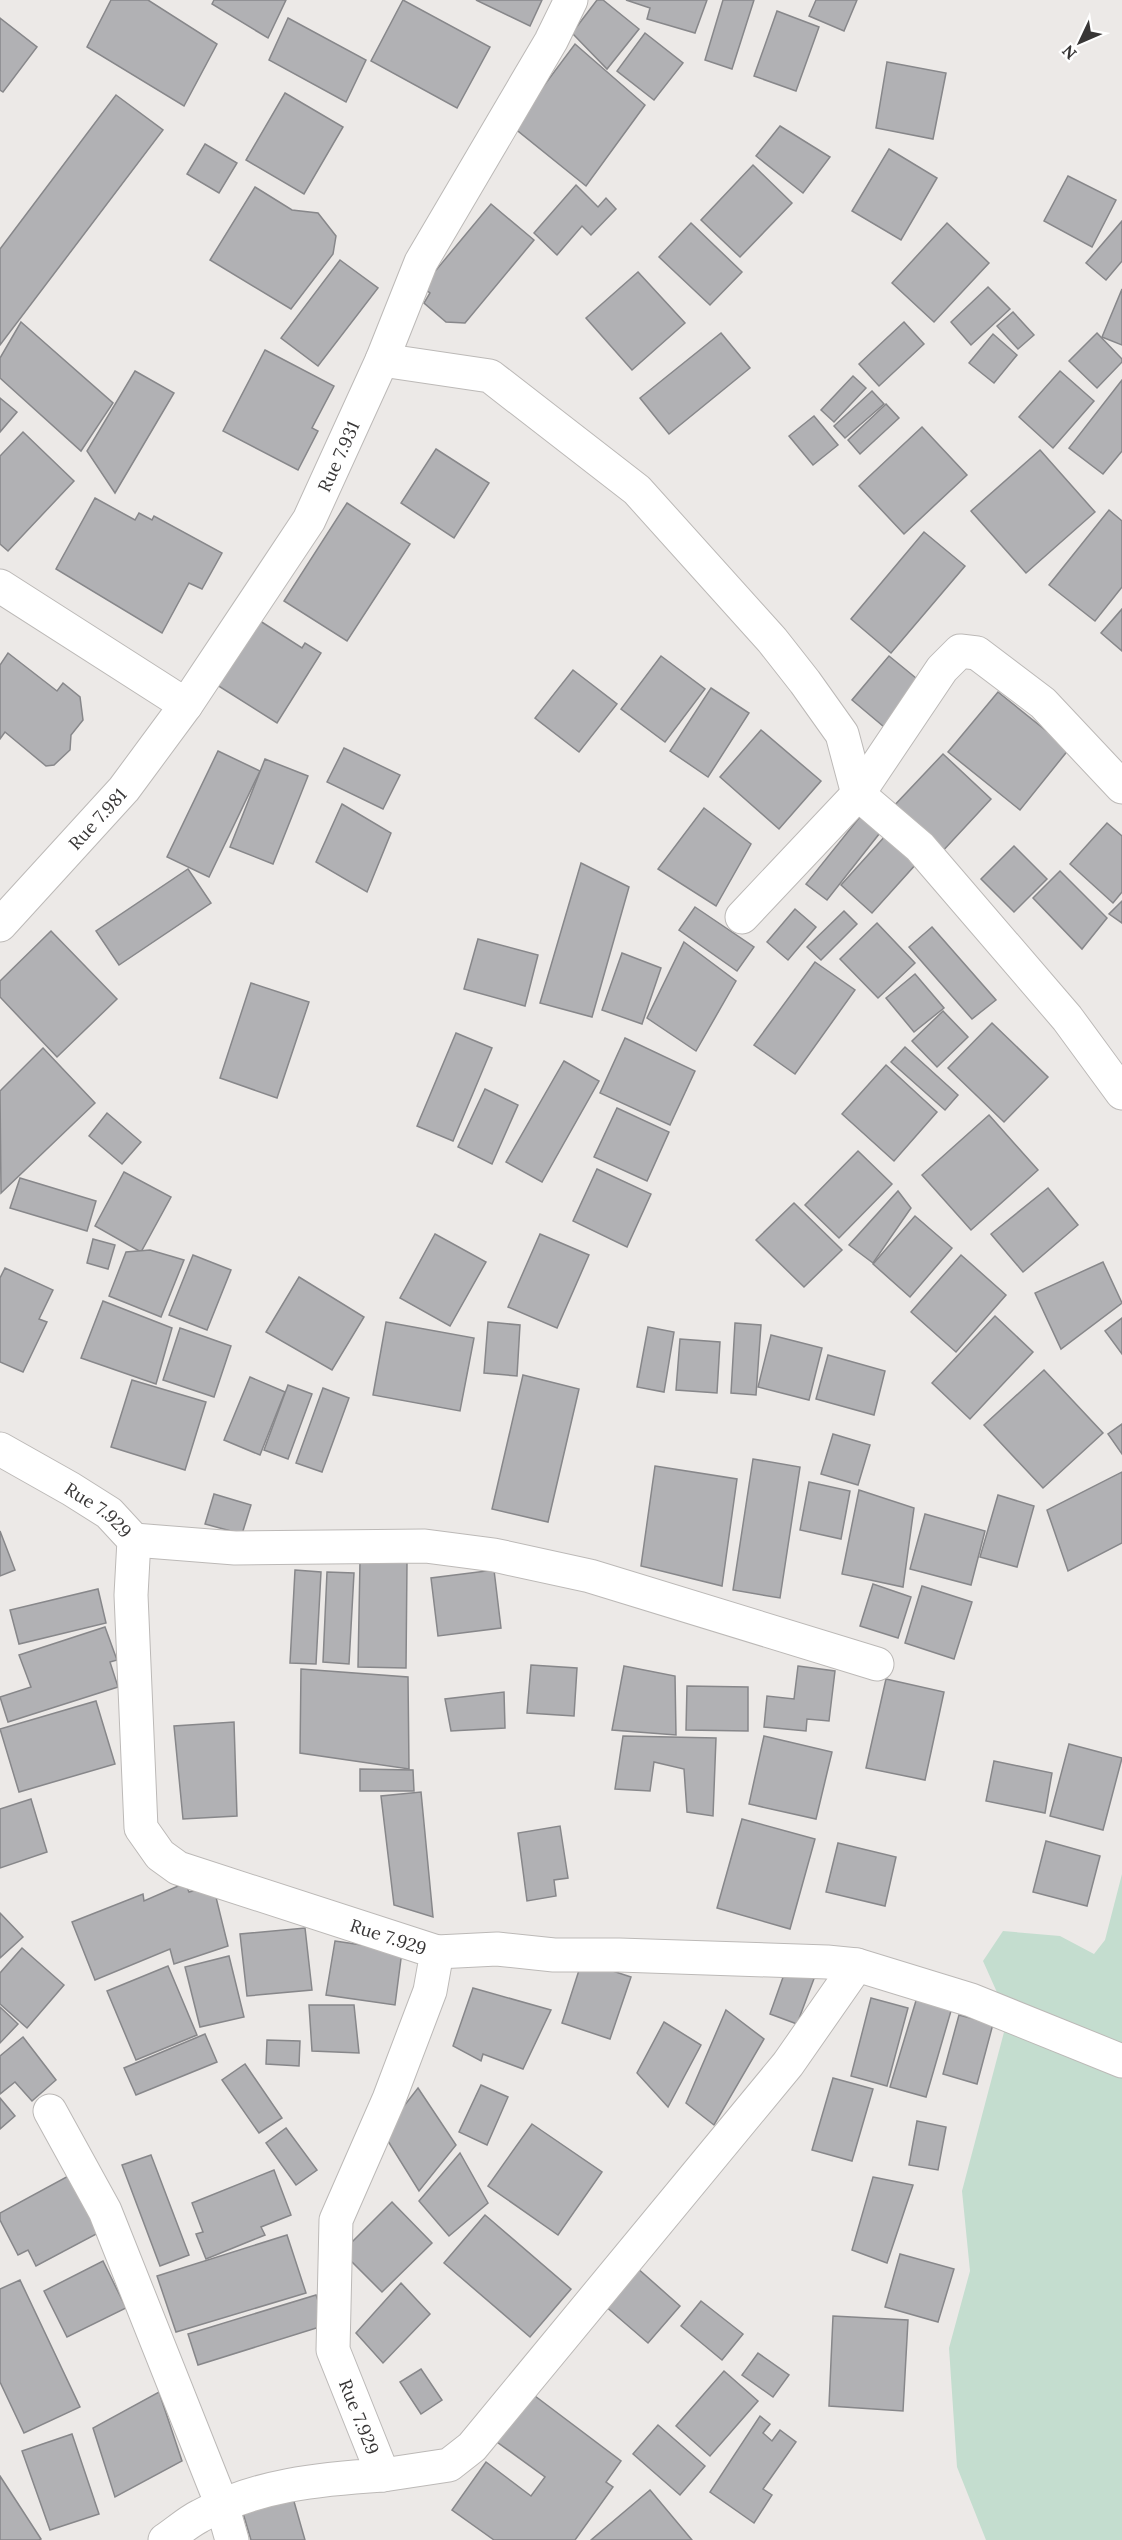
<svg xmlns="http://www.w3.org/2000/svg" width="1122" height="2540" font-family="Lora,serif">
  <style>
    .green { fill: #c4ddcf }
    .building { fill: #b1b1b4; stroke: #87878a; stroke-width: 1.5 }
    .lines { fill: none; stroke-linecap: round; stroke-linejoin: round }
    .street-casing { stroke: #bcb9b7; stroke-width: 35 }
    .street { stroke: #fff; stroke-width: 33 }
    .labels { text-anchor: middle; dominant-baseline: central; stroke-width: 6; stroke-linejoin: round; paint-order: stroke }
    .street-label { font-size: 18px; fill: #383636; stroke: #fff }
  </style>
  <rect width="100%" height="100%" fill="#ece9e7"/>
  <path class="green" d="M1122 1874V2540H986L957 2467 949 2348 970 2271 962 2191 1008 2017 983 1961 1003 1931 1060 1936 1094 1954 1105 1940Z"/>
  <g class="building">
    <path d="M111 0H148L217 44 184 106 87 47Z"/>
    <path d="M214 0H286L268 38 212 4Z"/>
    <path d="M403 0 490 47 457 108 371 61Z"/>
    <path d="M476 0H542L530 26Z"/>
    <path d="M597 0H603L639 29 607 69 572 33Z"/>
    <path d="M626 0H707L695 33 647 19 650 8Z"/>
    <path d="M723 0H754L732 69 705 60Z"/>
    <path d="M816 0H857L844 31 809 16Z"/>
    <path d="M777 11 819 27 796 91 754 76Z"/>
    <path d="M0 18 37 47 3 92 0 90Z"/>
    <path d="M288 18 366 60 346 102 269 60Z"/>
    <path d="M645 33 683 63 654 100 617 71Z"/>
    <path d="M575 44 645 105 586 186 513 127Z"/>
    <path d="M887 62 946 73 933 139 876 128Z"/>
    <path d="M285 93 343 127 304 194 246 160Z"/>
    <path d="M116 95 163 130 0 345V249Z"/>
    <path d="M780 126 830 157 803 193 756 156Z"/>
    <path d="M205 144 237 163 219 193 187 174Z"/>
    <path d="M889 149 937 178 901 240 852 211Z"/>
    <path d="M753 165 792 203 740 257 701 220Z"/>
    <path d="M1068 176 1116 200 1092 247 1044 221Z"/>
    <path d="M576 185 598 207 606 198 616 209 591 235 582 226 557 255 534 233Z"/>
    <path d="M255 187 292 210 318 213 336 236 333 254 291 309 210 260Z"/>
    <path d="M491 204 534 240 465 323 446 322 424 303 430 293 422 287Z"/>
    <path d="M1122 221V261L1106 280 1086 263Z"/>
    <path d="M691 223 742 272 710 305 659 257Z"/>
    <path d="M947 223 989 263 934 322 892 283Z"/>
    <path d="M340 260 378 288 318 366 281 338Z"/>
    <path d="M638 272 685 323 632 370 586 318Z"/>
    <path d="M988 287 1010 309 971 345 951 322Z"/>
    <path d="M1122 289V345L1102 337Z"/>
    <path d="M1013 312 1034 335 1018 349 997 326Z"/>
    <path d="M21 322 113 403 81 451 0 378V358Z"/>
    <path d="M904 322 924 344 879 386 859 364Z"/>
    <path d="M721 333 750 368 669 434 640 398Z"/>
    <path d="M1097 333 1122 359V362L1097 388 1069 361Z"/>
    <path d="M993 334 1017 355 994 383 969 363Z"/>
    <path d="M265 350 334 386 312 428 318 431 298 470 223 431Z"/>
    <path d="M135 371 174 393 115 493 87 451Z"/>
    <path d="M1060 371 1094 401 1053 448 1019 417Z"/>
    <path d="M853 376 866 388 834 422 821 410Z"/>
    <path d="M1122 380V451L1103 474 1069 448Z"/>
    <path d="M872 391 884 404 845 438 834 426Z"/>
    <path d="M0 398 17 412 0 432Z"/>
    <path d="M886 404 899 418 860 454 848 440Z"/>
    <path d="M814 416 838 445 813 465 789 436Z"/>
    <path d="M922 427 967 475 904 534 859 486Z"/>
    <path d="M23 432 74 481 8 551 0 544V456Z"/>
    <path d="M436 449 489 483 454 538 401 503Z"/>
    <path d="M1040 450 1095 512 1026 573 971 511Z"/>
    <path d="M95 498 135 520 139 513 152 520 154 516 222 553 202 589 189 583 162 633 56 569Z"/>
    <path d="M347 503 410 544 347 641 284 601Z"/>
    <path d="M1109 510 1122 521V587L1095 621 1049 585Z"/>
    <path d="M924 532 965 566 891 653 851 619Z"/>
    <path d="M1122 609V651L1101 633Z"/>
    <path d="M257 619 302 648 305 643 321 653 277 723 217 685Z"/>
    <path d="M8 653 57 691 63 683 80 697 83 720 71 735 70 750 54 765 46 766 5 732 0 739V665Z"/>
    <path d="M661 656 705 689 665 742 621 709Z"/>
    <path d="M889 656 927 687 890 732 852 700Z"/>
    <path d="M573 670 617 704 579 752 535 718Z"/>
    <path d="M711 688 749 713 708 777 670 751Z"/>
    <path d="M998 692 1069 749 1020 810 948 752Z"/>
    <path d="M761 730 821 781 779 829 720 777Z"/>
    <path d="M344 748 400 775 383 809 327 782Z"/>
    <path d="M218 751 260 771 209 877 167 857Z"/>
    <path d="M943 754 991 799 940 854 891 809Z"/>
    <path d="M265 759 308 776 273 864 230 847Z"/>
    <path d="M342 804 391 833 367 892 316 862Z"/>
    <path d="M704 808 751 844 716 906 658 869Z"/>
    <path d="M863 813 883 829 827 900 806 884Z"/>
    <path d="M1107 823 1122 836V892L1113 903 1070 864Z"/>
    <path d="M886 835 917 863 872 913 841 885Z"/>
    <path d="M1014 846 1047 879 1014 912 981 879Z"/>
    <path d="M581 863 629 887 592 1017 540 1003Z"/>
    <path d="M188 869 211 903 119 965 96 931Z"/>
    <path d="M1060 871 1107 918 1082 949 1033 898Z"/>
    <path d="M1122 901V923L1109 914Z"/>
    <path d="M695 907 754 947 737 971 679 930Z"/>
    <path d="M795 909 816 927 788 960 767 942Z"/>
    <path d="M844 911 857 924 821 960 807 947Z"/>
    <path d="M877 923 915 963 878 998 840 959Z"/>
    <path d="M932 927 996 1000 972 1019 909 947Z"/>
    <path d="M51 931 117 999 57 1057 0 997V981Z"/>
    <path d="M478 939 538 955 525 1006 464 989Z"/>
    <path d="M684 942 736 981 696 1051 647 1018Z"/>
    <path d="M622 953 661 968 642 1024 602 1010Z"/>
    <path d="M815 962 855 990 795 1074 754 1045Z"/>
    <path d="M915 974 944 1008 914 1032 886 998Z"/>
    <path d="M251 983 309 1002 277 1098 220 1078Z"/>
    <path d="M943 1011 968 1037 937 1067 912 1041Z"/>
    <path d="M992 1023 1048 1077 1004 1122 948 1068Z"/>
    <path d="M456 1033 492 1048 453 1141 417 1126Z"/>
    <path d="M625 1038 695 1071 670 1125 600 1093Z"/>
    <path d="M905 1047 958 1095 945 1110 891 1062Z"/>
    <path d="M43 1048 95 1103 1 1193 0 1091Z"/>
    <path d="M564 1061 599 1081 542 1182 506 1162Z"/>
    <path d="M886 1065 937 1112 894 1161 842 1114Z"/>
    <path d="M485 1089 518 1105 492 1164 458 1147Z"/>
    <path d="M617 1108 669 1132 647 1181 594 1157Z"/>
    <path d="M107 1113 141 1142 122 1164 89 1136Z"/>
    <path d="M989 1115 1038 1170 971 1230 922 1175Z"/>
    <path d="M858 1151 892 1184 839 1238 805 1205Z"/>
    <path d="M597 1169 651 1194 627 1247 573 1221Z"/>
    <path d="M124 1172 171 1197 141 1252 95 1226Z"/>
    <path d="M20 1178 96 1201 87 1231 10 1208Z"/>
    <path d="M1048 1188 1078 1225 1023 1272 991 1234Z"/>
    <path d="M898 1191 911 1208 873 1263 849 1245Z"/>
    <path d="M794 1203 842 1250 804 1287 756 1240Z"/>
    <path d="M915 1216 952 1248 910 1297 873 1264Z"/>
    <path d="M435 1234 486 1262 450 1326 400 1298Z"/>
    <path d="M540 1234 589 1255 557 1328 508 1307Z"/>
    <path d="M93 1239 115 1245 108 1269 87 1263Z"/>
    <path d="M150 1250 184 1260 161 1317 109 1296 126 1252Z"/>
    <path d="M193 1255 231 1270 207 1330 169 1315Z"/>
    <path d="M961 1255 1006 1295 956 1352 911 1312Z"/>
    <path d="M1103 1262 1122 1303 1061 1349 1035 1293Z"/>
    <path d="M5 1268 53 1290 39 1319 47 1322 23 1372 0 1362V1278Z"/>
    <path d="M299 1277 364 1317 332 1370 266 1332Z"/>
    <path d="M103 1301 172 1328 156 1384 81 1358Z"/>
    <path d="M995 1316 1033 1352 970 1419 932 1383Z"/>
    <path d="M1122 1318V1354L1105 1331Z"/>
    <path d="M386 1322 474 1338 460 1411 373 1395Z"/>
    <path d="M488 1322 520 1325 517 1376 484 1373Z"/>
    <path d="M735 1323 761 1325 756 1395 731 1393Z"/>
    <path d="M648 1327 674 1332 664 1392 637 1387Z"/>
    <path d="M180 1328 231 1346 214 1397 163 1380Z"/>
    <path d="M771 1335 822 1348 809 1400 758 1387Z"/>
    <path d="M680 1339 720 1342 717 1393 676 1390Z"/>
    <path d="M828 1355 885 1371 874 1415 816 1399Z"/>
    <path d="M1044 1370 1103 1433 1043 1488 984 1425Z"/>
    <path d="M523 1375 579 1389 548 1522 492 1509Z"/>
    <path d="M250 1377 285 1392 260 1455 224 1440Z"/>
    <path d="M132 1380 206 1402 185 1470 111 1447Z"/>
    <path d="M288 1385 312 1394 288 1459 264 1450Z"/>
    <path d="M323 1388 349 1398 322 1472 296 1463Z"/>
    <path d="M1122 1424V1454L1108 1434Z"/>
    <path d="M833 1434 870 1445 858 1485 821 1474Z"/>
    <path d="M753 1459 800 1467 780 1598 733 1590Z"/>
    <path d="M655 1466 737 1479 722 1586 641 1566Z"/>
    <path d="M1122 1472V1543L1068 1571 1047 1510Z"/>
    <path d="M809 1482 850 1491 841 1539 800 1530Z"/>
    <path d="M859 1490 914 1508 903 1587 842 1574Z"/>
    <path d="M214 1494 251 1505 242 1534 205 1524Z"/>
    <path d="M998 1495 1034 1506 1017 1567 980 1557Z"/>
    <path d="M925 1514 985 1531 971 1585 910 1569Z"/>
    <path d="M0 1531 15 1570 0 1576Z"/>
    <path d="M360 1561 407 1562 406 1668 358 1667Z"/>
    <path d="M295 1570 321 1572 316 1664 290 1663Z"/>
    <path d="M494 1570 501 1628 438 1636 431 1578Z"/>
    <path d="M327 1572 354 1573 349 1664 323 1662Z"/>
    <path d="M873 1584 911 1597 898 1638 860 1626Z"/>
    <path d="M922 1586 972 1602 954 1659 905 1643Z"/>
    <path d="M98 1589 106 1623 19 1644 10 1610Z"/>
    <path d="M105 1627 117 1660 110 1662 118 1687 8 1722 0 1697 31 1687 19 1655Z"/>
    <path d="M531 1665 577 1668 574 1716 527 1713Z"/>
    <path d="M624 1666 675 1676 676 1735 612 1730Z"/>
    <path d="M798 1666 835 1671 829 1721 807 1719 806 1731 764 1727 767 1696 794 1699Z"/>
    <path d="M301 1669 408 1677 409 1769 300 1753Z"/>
    <path d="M886 1679 944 1692 925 1780 866 1768Z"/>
    <path d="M687 1686 748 1687V1731L686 1730Z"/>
    <path d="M504 1692 505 1728 451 1731 445 1699Z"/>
    <path d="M96 1701 115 1764 19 1792 0 1729Z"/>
    <path d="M234 1722 237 1816 183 1819 174 1726Z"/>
    <path d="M623 1736 716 1738 713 1816 687 1812 684 1769 654 1762 650 1791 615 1789Z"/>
    <path d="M764 1736 832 1752 816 1819 749 1804Z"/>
    <path d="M1069 1744 1122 1758 1103 1830 1050 1816Z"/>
    <path d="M994 1761 1052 1773 1045 1813 986 1801Z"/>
    <path d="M360 1769 413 1770 414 1791H360Z"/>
    <path d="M421 1792 433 1917 394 1905 381 1796Z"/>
    <path d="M31 1799 47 1852 0 1868V1809Z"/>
    <path d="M742 1819 815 1839 790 1929 717 1908Z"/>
    <path d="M560 1826 568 1878 554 1880 556 1896 527 1901 518 1833Z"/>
    <path d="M1046 1841 1100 1856 1087 1906 1033 1892Z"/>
    <path d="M838 1843 896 1857 885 1906 826 1892Z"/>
    <path d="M185 1883 189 1892 213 1885 228 1946 174 1964 170 1949 95 1980 72 1922 143 1894 144 1901Z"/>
    <path d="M0 1913 23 1937 0 1958Z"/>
    <path d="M305 1928 312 1990 247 1996 240 1934Z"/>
    <path d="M335 1941 402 1951 395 2005 326 1995Z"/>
    <path d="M22 1948 64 1985 27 2028 0 2004V1973Z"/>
    <path d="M229 1956 244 2017 200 2027 185 1967Z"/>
    <path d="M582 1961 631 1977 610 2039 562 2023Z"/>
    <path d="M168 1966 197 2035 136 2060 107 1991Z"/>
    <path d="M787 1966 815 1976 797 2024 770 2014Z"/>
    <path d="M473 1988 551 2010 523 2069 483 2054 481 2061 453 2046Z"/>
    <path d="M918 1994 953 2004 926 2097 890 2087Z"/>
    <path d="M871 1998 908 2008 887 2086 851 2076Z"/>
    <path d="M309 2005H354L359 2053 312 2051Z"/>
    <path d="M0 2007 18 2024 0 2043Z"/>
    <path d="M726 2010 764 2039 714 2125 686 2103Z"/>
    <path d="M959 2015 993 2024 977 2084 943 2074Z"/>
    <path d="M664 2022 701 2045 668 2107 637 2073Z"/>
    <path d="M205 2034 217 2062 136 2095 124 2068Z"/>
    <path d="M23 2037 56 2080 32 2101 15 2082 0 2094V2056Z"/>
    <path d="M267 2040 300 2041 299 2066 266 2064Z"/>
    <path d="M245 2064 282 2118 259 2133 222 2080Z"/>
    <path d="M833 2078 873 2089 852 2161 812 2150Z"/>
    <path d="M481 2085 508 2097 487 2145 459 2132Z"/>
    <path d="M418 2088 456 2145 419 2191 383 2133Z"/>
    <path d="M0 2098 15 2116 0 2129Z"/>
    <path d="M917 2121 946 2127 938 2170 909 2165Z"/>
    <path d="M532 2124 602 2172 558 2235 488 2186Z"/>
    <path d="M286 2128 317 2170 296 2185 266 2143Z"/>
    <path d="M460 2153 488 2203 449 2236 419 2201Z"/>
    <path d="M151 2155 189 2255 160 2266 122 2165Z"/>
    <path d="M274 2170 291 2215 261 2227 265 2235 206 2259 196 2234 203 2232 192 2203Z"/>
    <path d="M72 2174 102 2231 36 2266 28 2250 18 2255 0 2220V2213Z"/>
    <path d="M873 2177 913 2185 887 2263 852 2250Z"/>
    <path d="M392 2202 432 2243 382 2292 342 2252Z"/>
    <path d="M485 2215 571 2289 530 2337 444 2263Z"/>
    <path d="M287 2235 306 2293 176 2332 157 2276Z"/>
    <path d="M900 2254 954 2269 938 2322 885 2307Z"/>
    <path d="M103 2261 126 2308 67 2337 44 2291Z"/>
    <path d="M636 2267 680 2306 648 2343 604 2305Z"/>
    <path d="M20 2280 80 2407 24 2433 0 2382V2289Z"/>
    <path d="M401 2283 430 2314 383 2363 356 2333Z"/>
    <path d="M316 2295 326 2325 198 2365 188 2334Z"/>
    <path d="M701 2301 743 2334 722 2360 681 2326Z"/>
    <path d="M833 2316 908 2320 903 2411 829 2406Z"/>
    <path d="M758 2353 789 2375 773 2397 742 2375Z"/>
    <path d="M421 2369 442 2400 421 2414 400 2382Z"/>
    <path d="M724 2371 758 2401 710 2456 676 2426Z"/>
    <path d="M159 2392 182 2461 115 2497 93 2428Z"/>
    <path d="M531 2393 621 2461 606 2482 613 2487 575 2540H494L452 2510 486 2462 531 2496 545 2477 497 2442Z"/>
    <path d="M760 2416 770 2424 763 2433 772 2441 780 2430 796 2442 763 2489 772 2495 754 2523 710 2492Z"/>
    <path d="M658 2425 705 2466 680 2495 633 2454Z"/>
    <path d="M72 2434 99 2514 50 2530 22 2451Z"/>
    <path d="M0 2476 41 2539 39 2540H0Z"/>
    <path d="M650 2490 692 2540H591Z"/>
    <path d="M293 2498 305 2540H251L243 2513Z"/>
  </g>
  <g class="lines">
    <g class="street-casing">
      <g id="street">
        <path d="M382 360 490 376 637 490 772 640 805 682 842 734 858 794 920 847 1067 1018 1122 1093"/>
        <path id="s1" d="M0 586 186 705 309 520 382 360 421 262 551 41 571 0"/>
        <path d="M742 917 858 794 942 669 960 651 977 653 1043 703 1122 787"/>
        <path id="s2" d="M0 925 124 789 186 705"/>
        <path id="s3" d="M0 1449 71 1489 109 1513 134 1540 131 1595 141 1828 160 1855 178 1868 437 1952 430 1991 389 2099 336 2220 333 2350 383 2475C319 2479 257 2485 200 2516 188 2522 177 2532 165 2540"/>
        <path d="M134 1540 235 1548 425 1546 494 1555 590 1576 877 1664"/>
        <path d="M437 1952 497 1949 554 1955H619L827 1962 857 1965 971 2000 1122 2061"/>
        <path d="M50 2111 105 2211 222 2505 232 2540"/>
        <path d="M383 2475 449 2465 472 2447 788 2064 857 1965"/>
      </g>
    </g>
    <use href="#street" class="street"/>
  </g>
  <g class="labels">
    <g class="street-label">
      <text stroke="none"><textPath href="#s1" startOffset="513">Rue 7.931</textPath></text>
      <text stroke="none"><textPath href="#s2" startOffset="144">Rue 7.981</textPath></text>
      <text stroke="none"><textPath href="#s3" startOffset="116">Rue 7.929</textPath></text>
      <text stroke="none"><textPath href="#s3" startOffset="728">Rue 7.929</textPath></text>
      <text stroke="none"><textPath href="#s3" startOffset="1268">Rue 7.929</textPath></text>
    </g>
  </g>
  <g transform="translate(1080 42) rotate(226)" stroke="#ffffff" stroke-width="4.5" paint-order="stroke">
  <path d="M0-4.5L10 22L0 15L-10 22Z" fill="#383636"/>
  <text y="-9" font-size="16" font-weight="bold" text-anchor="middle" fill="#383636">N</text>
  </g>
</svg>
